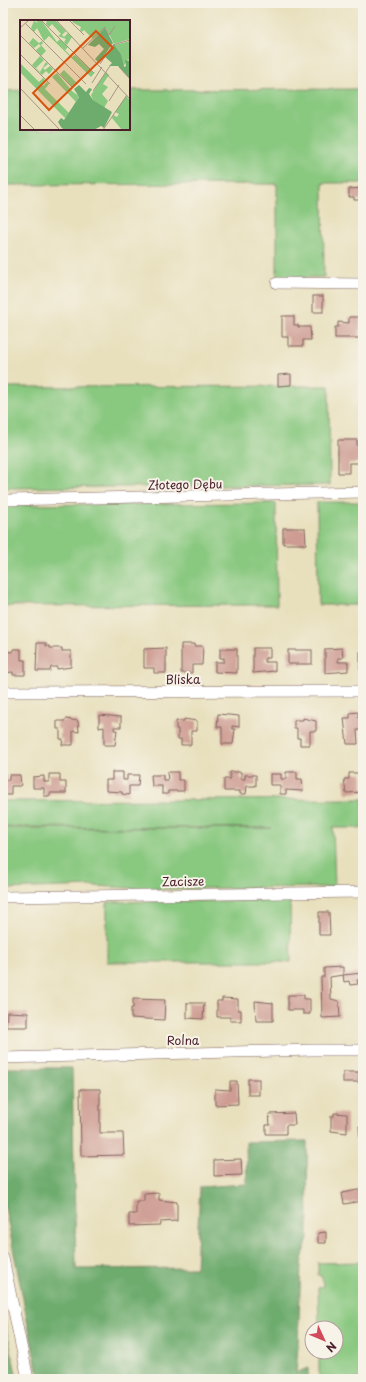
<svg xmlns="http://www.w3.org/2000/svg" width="366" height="1382" font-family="'Playpen Sans',sans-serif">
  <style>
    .green { fill: #88c87f; stroke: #697455 }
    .forest { fill: #6eac6e; stroke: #5c664c }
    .building { fill: #ce9c93 }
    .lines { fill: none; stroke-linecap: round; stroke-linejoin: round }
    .minor-casing { stroke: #81635e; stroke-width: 12 }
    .minor { stroke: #fff; stroke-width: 11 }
    .labels { text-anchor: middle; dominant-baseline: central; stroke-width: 4; stroke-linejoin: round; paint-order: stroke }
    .street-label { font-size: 12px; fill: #4a1f2b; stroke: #f7f3e8 }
    .inset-road { fill: none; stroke: #a99383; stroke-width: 1 }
    .view { fill: #d8530f; fill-opacity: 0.15; stroke: #d8530f; stroke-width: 2 }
    .inset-edge { fill: none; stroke: #4a1f2b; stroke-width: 2 }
  </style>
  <rect width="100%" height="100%" fill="#f7f3e8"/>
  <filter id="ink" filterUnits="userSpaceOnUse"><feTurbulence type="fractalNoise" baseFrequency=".025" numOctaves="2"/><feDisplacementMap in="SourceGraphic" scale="8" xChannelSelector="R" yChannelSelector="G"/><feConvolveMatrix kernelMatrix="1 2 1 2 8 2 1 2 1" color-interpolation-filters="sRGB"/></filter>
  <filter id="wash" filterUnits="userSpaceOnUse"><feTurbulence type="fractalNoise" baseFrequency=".012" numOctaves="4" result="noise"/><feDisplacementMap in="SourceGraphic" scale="16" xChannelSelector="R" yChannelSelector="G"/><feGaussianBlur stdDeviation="0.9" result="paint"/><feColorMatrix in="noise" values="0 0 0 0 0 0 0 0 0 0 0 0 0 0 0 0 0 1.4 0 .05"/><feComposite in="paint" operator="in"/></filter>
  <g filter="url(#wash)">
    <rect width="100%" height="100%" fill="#e8e0bd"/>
    <g class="green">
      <path d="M363 89V183H323L324 277 277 278V184L3 185V91L21 90V129H129V90Z"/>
      <path d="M329 386 330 485 3 488V387Z"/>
      <path d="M363 502V605H318L317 502Z"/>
      <path d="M276 503 277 605 3 606V505Z"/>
      <path d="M363 799V828H333L335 887 145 889 94 886 3 889V828H272L3 827V801Z"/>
      <path d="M290 900 291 962H107V902Z"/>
      <path d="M363 1262V1379H319V1352H336V1328H319L318 1288 323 1286 322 1277 318 1275V1263Z"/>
    </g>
    <g class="forest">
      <path d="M3 1068H72L76 1269 196 1268 200 1187 247 1184 246 1142 307 1141 308 1237 301 1264 298 1345 296 1373 308 1368V1379H39L3 1198Z"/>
      <path d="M3 1312 17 1379H3Z"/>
    </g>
    <g id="blocks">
      <g class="building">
        <path d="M363 188V200H354V197H349V189Z"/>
        <rect x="313" y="296" width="10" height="16"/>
        <path d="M282 316H294V325H298V327H310L311 340H303V346H288V337H282Z"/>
        <path d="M349 317H360V338H335V327H338V322L349 323Z"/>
        <path d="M291 374V385L278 386V375Z"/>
        <path d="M338 440H357V446H362V463H349V473H338Z"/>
        <path d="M283 528H305L306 544H283Z"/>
        <path d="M37 643H46V646H50V648H62V651H71V667L57 669V667H51L50 671H36Z"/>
        <path d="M181 644H194V646H203L202 665H192V673H181Z"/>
        <path d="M166 648V673H154V668H144V649Z"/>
        <path d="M253 648H270V658H265V662H275V671L253 673Z"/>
        <path d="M342 648 343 658H338V662H348V671L325 673V649Z"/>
        <path d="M13 649H21V660H25V675H13V672L4 673 3 651 13 652Z"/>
        <path d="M220 649H237V673L215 672V662H224V658H220Z"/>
        <rect x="288" y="650" width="24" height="14"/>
        <rect x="360" y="652" width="3" height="18"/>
        <path d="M358 712V718H363V730H357L358 744H347L344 718H350V713Z"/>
        <path d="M218 714 239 716V727L232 726V729H235L233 744H222V727H217Z"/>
        <path d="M99 715 121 717V727H114V730H117L115 745H104V727L99 728Z"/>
        <path d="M303 718 316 721V731H310V745H300V738H297V728H294V720H303Z"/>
        <path d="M66 719 78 721 79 732 73 731V745H62L63 739H60V729H57V721H65Z"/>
        <path d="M184 719 197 721V731H191V745H181V739H178V729H176V721H184Z"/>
        <path d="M112 772H123V780H127V775H139L138 786H129V795L122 794V792L106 791V780H112Z"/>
        <path d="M167 772H178V780H184V791H168V794H162V786H152L151 775H163V780H168Z"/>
        <path d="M230 772H241V779H245V775H256V786H247L246 794H240V791H224V779H230Z"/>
        <path d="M286 772H297V779H302L303 791 286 790V794H280V785H270V774H281V779H286Z"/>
        <path d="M3 773H5V780H9V775H20L21 786H11V795H4L3 792Z"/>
        <path d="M349 773H362L363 792 346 793 344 779H349Z"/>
        <path d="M49 774H60V782H66V793H50V796H44V788H33V777L44 776V782H49Z"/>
        <path d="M319 912H329L330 935H319Z"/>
        <path d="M343 967V975L363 973V979L357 980 358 984 350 985 349 981 344 982 343 975 330 977 331 999 339 1001 340 1017 322 1018 321 977H324V968Z"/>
        <path d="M288 995H304V999H310V1014H303V1010H288Z"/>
        <path d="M222 998 238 999V1010H241V1021H230V1017H217V1001H222Z"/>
        <path d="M133 999 165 1000 164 1020 131 1018V1008H133Z"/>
        <path d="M255 1001 273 1003V1021H256Z"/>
        <path d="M187 1003H204L203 1019 187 1018Z"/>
        <path d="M7 1012 28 1013V1027H6Z"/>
        <rect x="343" y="1072" width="16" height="10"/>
        <rect x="248" y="1079" width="11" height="16"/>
        <path d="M230 1081H237L238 1104 215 1105V1089L230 1090Z"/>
        <path d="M80 1089H100V1133H123L124 1155 81 1156Z"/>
        <path d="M294 1113 295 1125H286V1134H266V1125H270L269 1114Z"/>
        <path d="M334 1113 347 1114V1133L331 1131V1116H334Z"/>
        <path d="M359 1126H363V1142H360Z"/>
        <path d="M241 1159 242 1175 214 1176V1160Z"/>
        <path d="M363 1189V1201L344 1204 342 1193Z"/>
        <path d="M159 1193V1200L177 1202V1221L160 1222V1225L129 1226V1214H136V1201H144V1194Z"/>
        <path d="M326 1232V1243H318V1233Z"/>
      </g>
    </g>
  </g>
  <g filter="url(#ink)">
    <use href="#blocks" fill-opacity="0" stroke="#81635e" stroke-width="1"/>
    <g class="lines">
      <g class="minor-casing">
        <g id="minor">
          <path d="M277 283 363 284"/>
          <path d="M8 500 363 492"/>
          <path d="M3 692 363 691"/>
          <path d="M3 897 363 892"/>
          <path d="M3 1058 312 1050H363"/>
          <path d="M3 1258 28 1379"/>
        </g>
      </g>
      <use href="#minor" class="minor"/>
    </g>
  </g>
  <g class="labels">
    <g class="street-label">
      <text transform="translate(185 484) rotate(-1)">Złotego Dębu</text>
      <text x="183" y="679">Bliska</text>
      <text transform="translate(183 881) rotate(-1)">Zacisze</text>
      <text x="183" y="1040">Rolna</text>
    </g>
  </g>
  <g transform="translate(20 20)">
    <rect width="110" height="110" fill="#e8e0bd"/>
    <path d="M16 0H21L37 22 40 19 48 27 45 30 52 37 55 35 74 53 77 50 71 57 29 16 24 21 17 8 14 12 11 8 14 1 18 3ZM27 0H35L46 11 42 15 44 17 48 13 52 17 47 25 44 22 46 19 38 16 41 14 32 4 29 7 26 4ZM54 0H110V19L94 24 86 8 73 19 64 10 62 12 60 10 61 7 52 2ZM13 18 19 23 22 21 23 23 21 25 26 31 21 36 16 30 21 26 19 24 14 28 9 23ZM110 21V41L108 39 103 47 101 34 95 25ZM20 36 24 40 16 48 20 52 26 42 28 44 23 48 25 50 30 46 33 49 29 54 26 51 22 55 12 45ZM0 43 19 62 23 58 25 60 21 64 23 66 27 62 29 64 25 69 49 93 45 98 0 52ZM44 50 57 63 52 67 40 54ZM86 52 89 55 74 77 83 64 88 67 82 74 88 81 84 88 73 80 71 75ZM37 53 53 72 59 76 56 82 32 57ZM106 76 110 80V110H102L92 98 93 95 97 97 99 94 95 92Z" fill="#88c87f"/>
    <path d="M85 8 93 23 79 43 75 39 84 29 79 24 75 27 68 25ZM94 24 101 34 104 47 106 46 105 40 110 41V59L98 46H89L92 43 85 37ZM59 65 66 72 69 68 72 69 69 74 73 80 92 92 84 108 81 106 74 110H44L41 107 38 102 41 98 44 100 59 77 54 69Z" fill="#6eac6e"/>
    <path class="inset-road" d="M21 0 74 53M36 0 110 79M49 0 64 15M5 3 66 64M0 8 9 0M0 15 52 67M63 28 85 7 89 15 95 6M0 34 30 64M80 44 93 25 110 20M99 47 110 59M72 63 82 47M0 68 39 109M73 71 90 46M89 81 99 65M0 95 15 110M83 110 107 75"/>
    <path class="view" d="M76 11 93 28 29 90 13 73Z"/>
    <rect width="110" height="110" class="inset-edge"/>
  </g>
  <rect width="366" height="1382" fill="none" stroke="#f7f3e8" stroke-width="16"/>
  <g transform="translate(324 1340) rotate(134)"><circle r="19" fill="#f7f3e8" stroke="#b29e9c"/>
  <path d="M0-3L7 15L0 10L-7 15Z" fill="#d1495b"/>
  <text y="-6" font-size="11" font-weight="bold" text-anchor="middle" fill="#4a1f2b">N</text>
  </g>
</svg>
